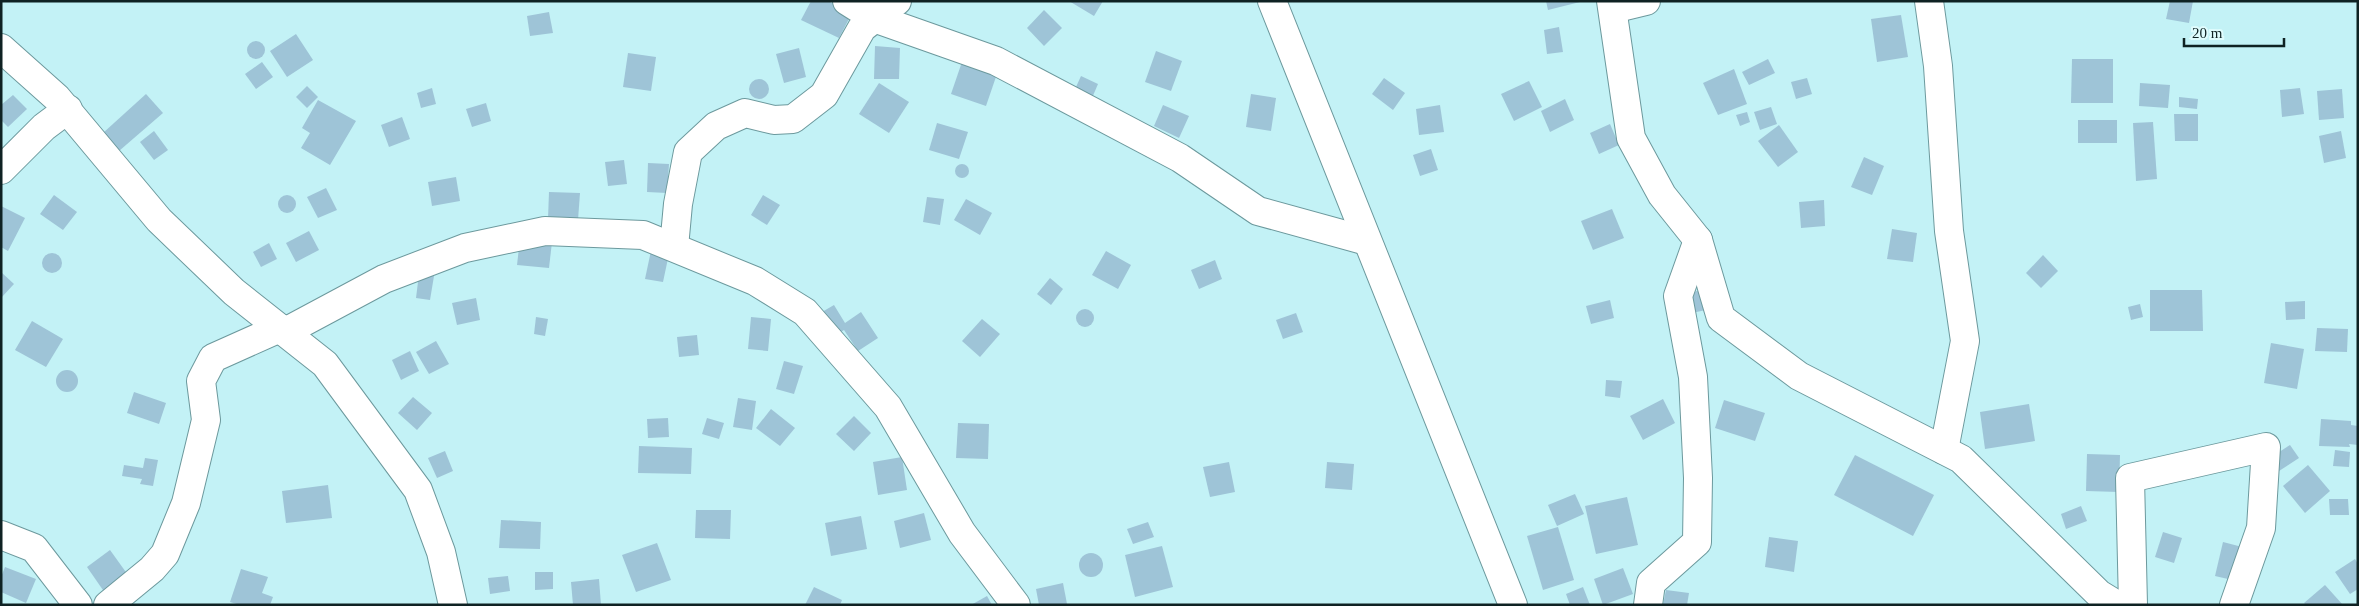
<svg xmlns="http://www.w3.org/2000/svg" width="2359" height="606" font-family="Georgia,serif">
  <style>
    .building { fill: #9ec4d7 }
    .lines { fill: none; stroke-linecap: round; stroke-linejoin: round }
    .minor-casing { stroke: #6c999d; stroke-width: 30 }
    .minor { stroke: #fff; stroke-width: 28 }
  </style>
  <rect width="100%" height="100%" fill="#c3f2f6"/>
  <g class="building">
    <path d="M811 1H828L852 13 839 38 801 20Z"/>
    <path d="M1069 1H1103L1094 16Z"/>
    <path d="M1546 1H1580V2L1548 10Z"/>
    <path d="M2170 1H2193L2189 23 2166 19Z"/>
    <path d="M1044 10 1062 28 1044 46 1027 28Z"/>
    <path d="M549 12 553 33 530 36 527 16Z"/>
    <path d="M1901 15 1908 57 1877 62 1871 19Z"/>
    <path d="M1559 27 1563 52 1547 54 1544 30Z"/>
    <path d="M296 34 313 60 287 77 270 51Z"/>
    <circle cx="256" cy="50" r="9"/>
    <path d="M875 46 900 48 899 79H874Z"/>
    <path d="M799 48 806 77 784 83 776 54Z"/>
    <path d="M1156 51 1182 61 1171 91 1145 82Z"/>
    <path d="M628 53 656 57 651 91 623 87Z"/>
    <path d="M964 56 999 68 986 106 951 94Z"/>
    <path d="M1768 59 1775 73 1749 85 1742 72Z"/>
    <path d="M2072 59H2113V103H2071Z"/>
    <path d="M262 62 273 77 256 89 245 74Z"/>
    <path d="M1734 69 1747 104 1718 115 1703 83Z"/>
    <path d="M1081 76 1098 84 1089 105 1071 98Z"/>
    <path d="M1384 78 1405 93 1393 110 1372 94Z"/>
    <path d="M1807 78 1812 94 1796 99 1791 82Z"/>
    <circle cx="759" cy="89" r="10"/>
    <path d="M1529 81 1542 107 1514 121 1501 94Z"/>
    <path d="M879 83 909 102 889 133 859 114Z"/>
    <path d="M2140 83 2170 85 2168 108 2139 106Z"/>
    <path d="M307 86 318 97 307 108 296 97Z"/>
    <path d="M432 88 436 104 421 108 417 93Z"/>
    <path d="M2300 88 2304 114 2282 117 2280 90Z"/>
    <path d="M2342 89 2344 118 2319 120 2317 91Z"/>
    <path d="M146 94 163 113 119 151 103 133Z"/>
    <path d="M1251 94 1276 98 1271 131 1246 127Z"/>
    <path d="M13 95 27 109 8 127 1 120V105Z"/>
    <path d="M2179 97 2198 99 2197 109 2179 107Z"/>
    <path d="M1565 99 1574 120 1550 132 1541 111Z"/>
    <path d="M318 100 356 121 330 165 301 148 310 133 302 128Z"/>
    <path d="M486 103 491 121 472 127 466 109Z"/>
    <path d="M1163 105 1189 116 1179 138 1154 126Z"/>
    <path d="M1440 105 1444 132 1419 135 1416 109Z"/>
    <path d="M1771 107 1777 124 1760 130 1754 112Z"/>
    <path d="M1747 112 1750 122 1740 126 1736 115Z"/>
    <path d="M2174 114H2198V141H2175Z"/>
    <path d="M402 117 410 139 389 147 381 125Z"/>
    <rect x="2078" y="120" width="39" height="23"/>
    <path d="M2153 122 2157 179 2136 181 2133 123Z"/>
    <path d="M937 123 968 132 959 159 929 150Z"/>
    <path d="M1610 124 1619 145 1599 154 1590 133Z"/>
    <path d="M1779 125 1798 152 1778 167 1758 141Z"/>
    <path d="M154 131 168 150 154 160 140 142Z"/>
    <path d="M2341 131 2346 158 2324 163 2319 136Z"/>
    <path d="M1431 149 1438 170 1420 176 1413 155Z"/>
    <path d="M1864 157 1884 166 1872 195 1851 187Z"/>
    <path d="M624 160 627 184 608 186 605 162Z"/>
    <path d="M648 163 669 164 667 193 647 192Z"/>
    <circle cx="962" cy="171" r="7"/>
    <path d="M456 177 460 201 432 206 428 182Z"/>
    <path d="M326 188 337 210 318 218 307 197Z"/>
    <path d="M549 192 580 193 578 220 548 219Z"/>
    <path d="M54 195 77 212 63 230 40 214Z"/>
    <path d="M763 195 780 205 767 225 751 215Z"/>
    <circle cx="287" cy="204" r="9"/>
    <path d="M927 197 944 199 940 225 923 222Z"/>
    <path d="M966 199 992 213 980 235 954 220Z"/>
    <path d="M1824 200 1825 226 1801 228 1799 202Z"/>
    <path d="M1 206 25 218 8 251 1 247Z"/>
    <path d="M1612 209 1624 238 1593 250 1581 221Z"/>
    <path d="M1892 229 1917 233 1913 262 1887 259Z"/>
    <path d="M309 231 319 250 296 262 286 243Z"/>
    <path d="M520 239 552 242 549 268 517 265Z"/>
    <path d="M269 243 277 259 261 267 253 252Z"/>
    <path d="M652 246 670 249 663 282 645 279Z"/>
    <path d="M1106 251 1131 265 1118 289 1092 275Z"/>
    <circle cx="52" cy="263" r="10"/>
    <path d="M2043 255 2058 271 2041 288 2026 273Z"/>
    <path d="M1215 260 1222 279 1199 289 1191 270Z"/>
    <path d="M1 272 14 284 1 298Z"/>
    <path d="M419 274 434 276 430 300 416 298Z"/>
    <path d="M1050 278 1063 289 1051 305 1037 294Z"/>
    <path d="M1701 290 1706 310 1687 314 1682 295Z"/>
    <path d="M2150 290H2202L2203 331H2150Z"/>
    <path d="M476 298 480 320 457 325 452 303Z"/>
    <path d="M1610 300 1614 318 1591 324 1586 306Z"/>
    <path d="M2305 301V319L2286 320 2285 302Z"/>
    <path d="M2140 304 2143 317 2131 320 2128 307Z"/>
    <path d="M834 305 845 323 861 312 878 338 858 351 844 330 836 335 822 312Z"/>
    <circle cx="1085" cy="318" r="9"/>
    <path d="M1296 313 1303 332 1283 339 1276 320Z"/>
    <path d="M536 317 548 319 545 336 534 334Z"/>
    <path d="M751 317 771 319 768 351 748 349Z"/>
    <path d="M982 319 1000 334 980 357 962 341Z"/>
    <path d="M32 321 63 339 46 367 15 350Z"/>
    <path d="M2317 328 2348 329 2347 352 2315 351Z"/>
    <path d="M697 335 699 355 679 357 677 337Z"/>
    <path d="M436 341 449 364 429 374 416 352Z"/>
    <path d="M2271 343 2304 349 2297 389 2264 383Z"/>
    <path d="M410 351 419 371 401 380 392 360Z"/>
    <path d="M784 361 803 366 794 394 776 389Z"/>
    <circle cx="67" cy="381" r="11"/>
    <path d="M1606 380 1622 381 1620 398 1605 396Z"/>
    <path d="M134 392 166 403 159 424 127 413Z"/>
    <path d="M413 397 432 413 417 430 398 413Z"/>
    <path d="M738 398 756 401 752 430 733 427Z"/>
    <path d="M1663 399 1675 423 1643 440 1630 416Z"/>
    <path d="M1724 400 1765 413 1755 441 1715 428Z"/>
    <path d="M2029 404 2035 441 1985 449 1980 412Z"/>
    <path d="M771 409 795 428 780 446 756 428Z"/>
    <path d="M854 416 871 433 854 451 836 434Z"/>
    <path d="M668 418 669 437 648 438 647 419Z"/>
    <path d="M707 418 724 423 719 439 702 434Z"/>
    <path d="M2321 419 2351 421V425L2358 426V445L2349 444 2350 447 2319 446Z"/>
    <path d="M958 423 989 424 988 459 956 458Z"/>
    <path d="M2290 445 2299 458 2279 471 2270 458Z"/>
    <path d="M639 446 692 448 691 474 638 473Z"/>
    <path d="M2335 450 2350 452 2349 467 2333 466Z"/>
    <path d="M445 451 453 471 437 478 428 458Z"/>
    <path d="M2087 454 2120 455 2119 492 2086 491Z"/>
    <path d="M1855 455 1934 495 1913 536 1834 495Z"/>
    <path d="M902 457 907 490 878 495 873 462Z"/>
    <path d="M145 458 158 460 153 486 140 484 142 479 122 476 124 465 143 468Z"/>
    <path d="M1229 462 1235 492 1210 497 1203 467Z"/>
    <path d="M1327 462 1354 464 1352 490 1325 488Z"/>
    <path d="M2308 465 2330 491 2305 513 2283 486Z"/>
    <path d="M328 485 332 518 286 523 282 491Z"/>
    <path d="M1575 494 1584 514 1557 526 1548 505Z"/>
    <path d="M1627 497 1638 545 1596 554 1585 506Z"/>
    <path d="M2329 499H2348L2349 515H2330Z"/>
    <path d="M2081 506 2087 521 2066 529 2061 514Z"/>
    <path d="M696 510H731L730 539 695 538Z"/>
    <path d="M924 513 931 540 900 548 894 521Z"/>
    <path d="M861 516 867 549 831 556 825 523Z"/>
    <path d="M501 520 541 522 540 549 499 548Z"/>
    <path d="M1148 522 1154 537 1133 544 1127 529Z"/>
    <path d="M1558 527 1574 580 1543 590 1527 536Z"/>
    <path d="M2163 532 2182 538 2174 563 2155 557Z"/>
    <path d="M1769 537 1798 541 1794 572 1765 567Z"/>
    <path d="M2223 542 2250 549 2241 582 2215 576Z"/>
    <path d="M657 543 671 580 636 592 622 555Z"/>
    <path d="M1162 546 1173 587 1135 597 1125 555Z"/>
    <path d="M110 550 128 575 105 593 87 567Z"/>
    <circle cx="1091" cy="565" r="12"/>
    <path d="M2355 559 2358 564V589L2350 594 2335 572Z"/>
    <path d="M5 567 36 579 26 603 1 592V577Z"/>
    <path d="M1623 568 1633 594 1603 605 1594 579Z"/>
    <path d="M241 569 268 577 262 593 273 597 270 605H240L230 602Z"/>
    <path d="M535 572H553V589L535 590Z"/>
    <path d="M508 576 510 591 490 594 488 578Z"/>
    <path d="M599 579 601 605H573L571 582Z"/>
    <path d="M1063 583 1067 604 1039 605 1036 589Z"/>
    <path d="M2325 585 2343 605H2306L2304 603Z"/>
    <path d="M814 587 842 600 840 605H805Z"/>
    <path d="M1583 587 1590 605H1570L1566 594Z"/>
    <path d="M1666 590 1689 593 1687 605H1663Z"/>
    <path d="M987 596 992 605H971Z"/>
  </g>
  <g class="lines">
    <g class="minor-casing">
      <g id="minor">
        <path d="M847 1 874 18 996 61 1180 158 1258 211 1367 241"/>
        <path d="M1272 1 1513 605"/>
        <path d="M1611 1 1631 138 1662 195 1698 240 1721 318 1799 376 1961 459 2099 594 2117 605"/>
        <path d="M1929 1 1938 66 1949 231 1965 341 1944 450"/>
        <path d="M1613 9 1646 1"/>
        <path d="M1 48 57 98 159 220 234 292 325 364 418 490 441 552 453 605"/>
        <path d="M1 170 44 127 68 109"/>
        <path d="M674 247 678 204 688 152 716 126 745 113 774 120 793 119 824 95 862 28 897 1"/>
        <path d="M285 332 384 279 465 248 545 231 643 235 755 281 805 312 888 407 962 533 1016 605"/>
        <path d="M1 535 34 548 78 605"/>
        <path d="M108 605 152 569 165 554 186 503 206 420 201 381 213 358 280 328"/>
        <path d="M1648 605 1651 583 1697 542 1698 478 1693 377 1678 296 1698 240"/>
        <path d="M2133 605 2130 478 2266 447 2261 528 2234 605"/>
      </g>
    </g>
    <use href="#minor" class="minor"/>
  </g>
  <rect width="2359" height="606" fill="none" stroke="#0f2223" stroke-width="5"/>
  <path d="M2184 38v8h100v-8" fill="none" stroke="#0f2223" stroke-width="2.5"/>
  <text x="2192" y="38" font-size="15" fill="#0f2223" stroke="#dffcfd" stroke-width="4" paint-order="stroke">20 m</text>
</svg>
